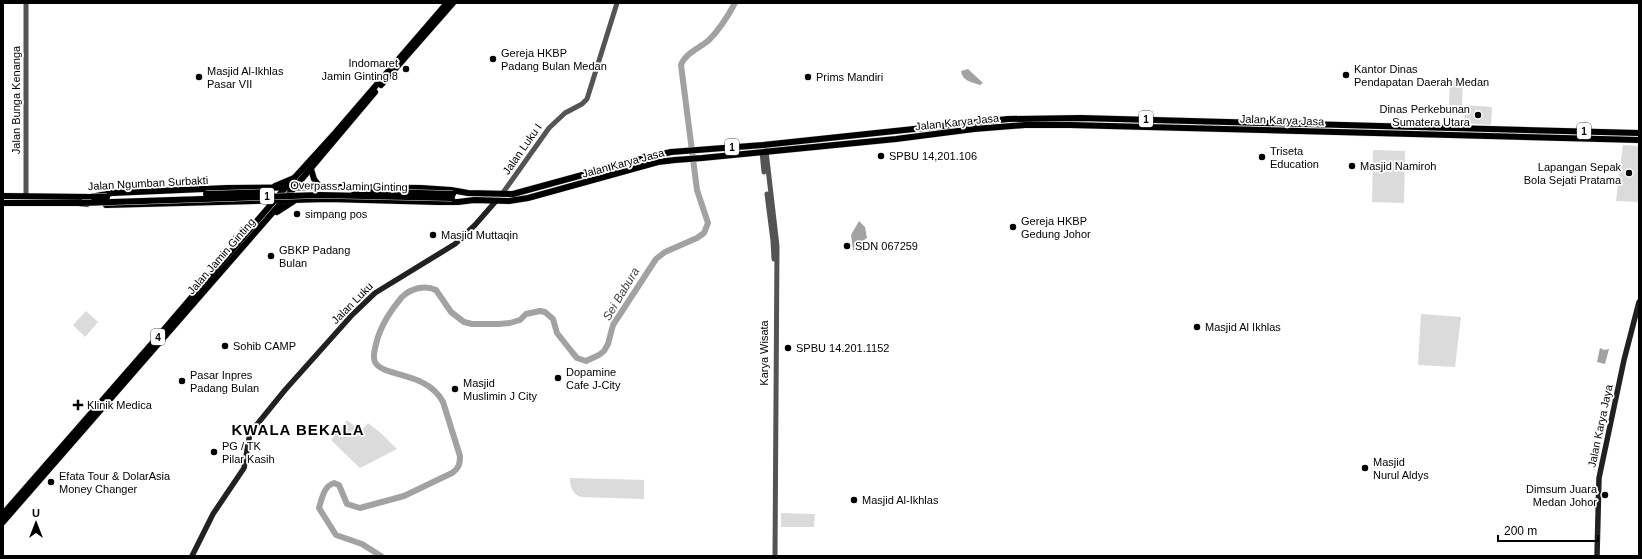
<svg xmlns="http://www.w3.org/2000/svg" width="1642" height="559" font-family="Arial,sans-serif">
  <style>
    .green { fill: #dbdbdb }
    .water { fill: #a2a2a2 }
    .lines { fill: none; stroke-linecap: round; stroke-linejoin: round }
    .river { stroke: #a2a2a2; stroke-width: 6 }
    .primary-casing { stroke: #dbdbdb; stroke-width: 7 }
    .trunk-casing { stroke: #dbdbdb; stroke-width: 7 }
    .tertiary { stroke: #545454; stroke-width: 5 }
    .secondary { stroke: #212121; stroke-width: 5.5 }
    .primary { stroke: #000; stroke-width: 6 }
    .trunk { stroke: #000; stroke-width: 6 }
    .trunk-bridge-casing { stroke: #dbdbdb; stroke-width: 7; stroke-linecap: butt }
    .trunk-bridge { stroke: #000; stroke-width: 6 }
    .poi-dot { fill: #000; stroke: #fff; stroke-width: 1.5 }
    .labels { text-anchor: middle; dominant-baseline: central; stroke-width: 3.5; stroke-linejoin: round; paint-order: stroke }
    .shield { fill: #fff; stroke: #4c4c4c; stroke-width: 1 }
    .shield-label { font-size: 10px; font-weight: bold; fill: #000 }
    .poi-label { font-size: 11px; fill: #000; stroke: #fff; text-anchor: start }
    .street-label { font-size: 11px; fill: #000; stroke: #fff }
    .water-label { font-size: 12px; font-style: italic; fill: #434343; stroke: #fff }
    .district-label { font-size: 15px; font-weight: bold; letter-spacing: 1px; fill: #000; stroke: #fff }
  </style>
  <rect width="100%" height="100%" fill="#fff"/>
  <g class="green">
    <path d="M1454 79H1463L1462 105H1449L1450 81H1454Z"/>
    <path d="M1465 105 1492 107 1491 125 1464 123Z"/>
    <path d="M1623 145 1639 146V202L1616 201Z"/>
    <path d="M1373 150 1405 151 1404 203 1372 202Z"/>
    <path d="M86 311 98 322 85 337 73 325Z"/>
    <path d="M1421 314 1461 317 1455 367 1418 365Z"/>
    <path d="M347 420 361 431 368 423 382 434 397 449 360 468 331 440Z"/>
    <path d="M570 478 644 480V499L581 497C572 494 570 486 570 478Z"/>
    <path d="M781 513 815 514 814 527H781Z"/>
  </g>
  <g class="water">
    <path d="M968 69 983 83 980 85C972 82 962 81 961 71Z"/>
    <path d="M859 221 865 227 867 238 864 240V252L853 250 851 235Z"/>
    <path d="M1600 348 1604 350 1609 349 1605 364 1597 362Z"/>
  </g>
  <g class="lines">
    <path class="river" d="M381 556 362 544 336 535 319 508C322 498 324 486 334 483L339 485 347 504 360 508 404 496 452 473C459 468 460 464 460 456L443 402C427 371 383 378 375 362 372 356 375 350 376 344 380 327 391 310 402 297 411 288 425 285 436 290L451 312 464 322 472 324H499L510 323 520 320 526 314 540 311 545 312 553 319 557 333 572 352 577 358 586 361 599 355 604 351 608 344 613 325 656 259 665 252 697 238 704 233 708 223 697 190 681 65C685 53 700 48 709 40 719 30 728 16 735 3"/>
    <g class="primary-casing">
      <g id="primary">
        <path d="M381 85 453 3"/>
        <path d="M286 187 335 133 447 3"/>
        <path d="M295 187 375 92"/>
      </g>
    </g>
    <g class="trunk-casing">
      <g id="trunk">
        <path d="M311 169 314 179 320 187"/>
        <path d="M275 186 294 178"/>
        <path d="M3 196 91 197 112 193 227 188 347 187 421 188 451 190 468 193 513 194 637 160 671 152 763 145 1008 119 1081 118 1639 133"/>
        <path d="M3 203H79L87 204"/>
        <path d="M106 205 328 199 438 202H458L474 200 509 201 528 198 658 162 675 160 702 158 896 139 974 129 1025 125H1070L1639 140"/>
        <path d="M277 212 294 201"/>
        <path d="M3 514 155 340 286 187"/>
        <path d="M3 522 295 187"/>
      </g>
    </g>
    <g class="tertiary">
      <path d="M26 3V196"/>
      <path d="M766 151 777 246 775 556"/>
      <path d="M762 152 764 172"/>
      <path d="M502 194 549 128 565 113 582 104 587 99 617 3"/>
      <path d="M767 194 773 241 774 259"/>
    </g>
    <g class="secondary">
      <path d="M192 556 213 514 244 468 250 433 285 390 352 315 375 293 455 244 475 225 496 201"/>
      <path d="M1597 556 1599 478 1624 360 1639 302"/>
    </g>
    <use href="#primary" class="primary"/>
    <use href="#trunk" class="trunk"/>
    <g class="trunk-bridge-casing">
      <g id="trunk-bridge">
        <path d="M354 191 453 194"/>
        <path d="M206 194 271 192"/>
        <path d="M93 197H107"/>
        <path d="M82 203 320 195 452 198"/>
      </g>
    </g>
    <use href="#trunk-bridge" class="trunk-bridge"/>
  </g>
  <g class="poi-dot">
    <circle cx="493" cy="59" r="4"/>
    <circle cx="406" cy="69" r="4"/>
    <circle cx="1346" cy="75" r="4"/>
    <circle cx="199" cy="77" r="4"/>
    <circle cx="808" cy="77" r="4"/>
    <circle cx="1478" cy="115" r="4"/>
    <circle cx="881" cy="156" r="4"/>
    <circle cx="1262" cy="157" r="4"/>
    <circle cx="1352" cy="166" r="4"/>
    <circle cx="1629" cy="173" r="4"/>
    <circle cx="297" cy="214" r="4"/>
    <circle cx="1013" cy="227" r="4"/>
    <circle cx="433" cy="235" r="4"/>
    <circle cx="847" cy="246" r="4"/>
    <circle cx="271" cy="256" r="4"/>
    <circle cx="1197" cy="327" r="4"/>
    <circle cx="225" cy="346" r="4"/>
    <circle cx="788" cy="348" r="4"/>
    <circle cx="558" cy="378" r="4"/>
    <circle cx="182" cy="381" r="4"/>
    <circle cx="455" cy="389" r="4"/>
    <path d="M76 399h4v4h4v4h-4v4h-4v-4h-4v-4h4z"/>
    <circle cx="214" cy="452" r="4"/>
    <circle cx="1365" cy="468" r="4"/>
    <circle cx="51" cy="482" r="4"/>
    <circle cx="1605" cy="495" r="4"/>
    <circle cx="854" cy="500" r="4"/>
  </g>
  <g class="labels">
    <g class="shield">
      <rect x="1139" y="111" width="14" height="16" rx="3"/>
      <rect x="1577" y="123" width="14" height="16" rx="3"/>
      <rect x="725" y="139" width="14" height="16" rx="3"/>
      <rect x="260" y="188" width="14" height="16" rx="3"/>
      <rect x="151" y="329" width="14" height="16" rx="3"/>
    </g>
    <g class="shield-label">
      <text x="1146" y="119">1</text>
      <text x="1584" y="131">1</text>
      <text x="732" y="147">1</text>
      <text x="267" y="196">1</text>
      <text x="158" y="337">4</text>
    </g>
    <g class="poi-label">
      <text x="501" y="53">Gereja HKBP<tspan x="501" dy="13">Padang Bulan Medan</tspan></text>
      <text x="398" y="63" text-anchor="end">Indomaret<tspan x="398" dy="13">Jamin Ginting 8</tspan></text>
      <text x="1354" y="69">Kantor Dinas<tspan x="1354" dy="13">Pendapatan Daerah Medan</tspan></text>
      <text x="207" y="71">Masjid Al-Ikhlas<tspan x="207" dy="13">Pasar VII</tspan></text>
      <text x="816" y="77">Prims Mandiri</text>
      <text x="1470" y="109" text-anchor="end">Dinas Perkebunan<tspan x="1470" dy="13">Sumatera Utara</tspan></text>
      <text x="1270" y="151">Triseta<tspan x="1270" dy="13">Education</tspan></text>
      <text x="889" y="156">SPBU 14,201.106</text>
      <text x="1360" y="166">Masjid Namiroh</text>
      <text x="1621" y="167" text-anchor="end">Lapangan Sepak<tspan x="1621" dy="13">Bola Sejati Pratama</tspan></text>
      <text x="305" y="214">simpang pos</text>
      <text x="1021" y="221">Gereja HKBP<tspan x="1021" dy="13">Gedung Johor</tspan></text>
      <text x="441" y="235">Masjid Muttaqin</text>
      <text x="855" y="246">SDN 067259</text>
      <text x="279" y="250">GBKP Padang<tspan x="279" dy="13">Bulan</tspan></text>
      <text x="1205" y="327">Masjid Al Ikhlas</text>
      <text x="233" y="346">Sohib CAMP</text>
      <text x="796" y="348">SPBU 14.201.1152</text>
      <text x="566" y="372">Dopamine<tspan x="566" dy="13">Cafe J-City</tspan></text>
      <text x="190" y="375">Pasar Inpres<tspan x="190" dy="13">Padang Bulan</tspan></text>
      <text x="463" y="383">Masjid<tspan x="463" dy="13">Muslimin J City</tspan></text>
      <text x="87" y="405">Klinik Medica</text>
      <text x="222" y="446">PG / TK<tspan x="222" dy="13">Pilar Kasih</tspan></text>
      <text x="1373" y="462">Masjid<tspan x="1373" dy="13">Nurul Aldys</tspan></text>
      <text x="59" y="476">Efata Tour &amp; DolarAsia<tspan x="59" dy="13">Money Changer</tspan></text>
      <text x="1597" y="489" text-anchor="end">Dimsum Juara<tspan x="1597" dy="13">Medan Johor</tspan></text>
      <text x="862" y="500">Masjid Al-Ikhlas</text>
    </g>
    <g class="street-label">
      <text transform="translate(16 100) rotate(-90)">Jalan Bunga Kenanga</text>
      <text transform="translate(1282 120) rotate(2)">Jalan Karya Jasa</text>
      <text transform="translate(957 122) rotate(-6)">Jalan Karya Jasa</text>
      <text transform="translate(522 149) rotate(-55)">Jalan Luku I</text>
      <text transform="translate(623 163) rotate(-15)">Jalan Karya Jasa</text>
      <text transform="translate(148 183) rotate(-3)">Jalan Ngumban Surbakti</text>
      <text transform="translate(349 186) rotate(1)">Overpass Jamin Ginting</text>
      <text transform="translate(221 256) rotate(-49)">Jalan Jamin Ginting</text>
      <text transform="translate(352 303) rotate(-45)">Jalan Luku</text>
      <text transform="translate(764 353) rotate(-90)">Karya Wisata</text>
      <text transform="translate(1600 426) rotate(-78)">Jalan Karya Jaya</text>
    </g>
    <g class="water-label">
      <text transform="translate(621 294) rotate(-59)">Sei Babura</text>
    </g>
    <g class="district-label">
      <text x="298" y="429">KWALA BEKALA</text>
    </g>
  </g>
  <rect width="1642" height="559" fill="none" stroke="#000000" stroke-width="8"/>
  <g transform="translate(36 523)" stroke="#ffffff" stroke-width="3" paint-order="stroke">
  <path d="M0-3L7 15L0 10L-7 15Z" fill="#000000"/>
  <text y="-6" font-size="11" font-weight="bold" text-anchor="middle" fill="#000000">U</text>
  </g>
  <path d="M1498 535v6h100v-6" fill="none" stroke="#000000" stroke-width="2"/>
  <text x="1504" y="535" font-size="12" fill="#000000" stroke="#ffffff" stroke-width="3" paint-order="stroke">200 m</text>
</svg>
